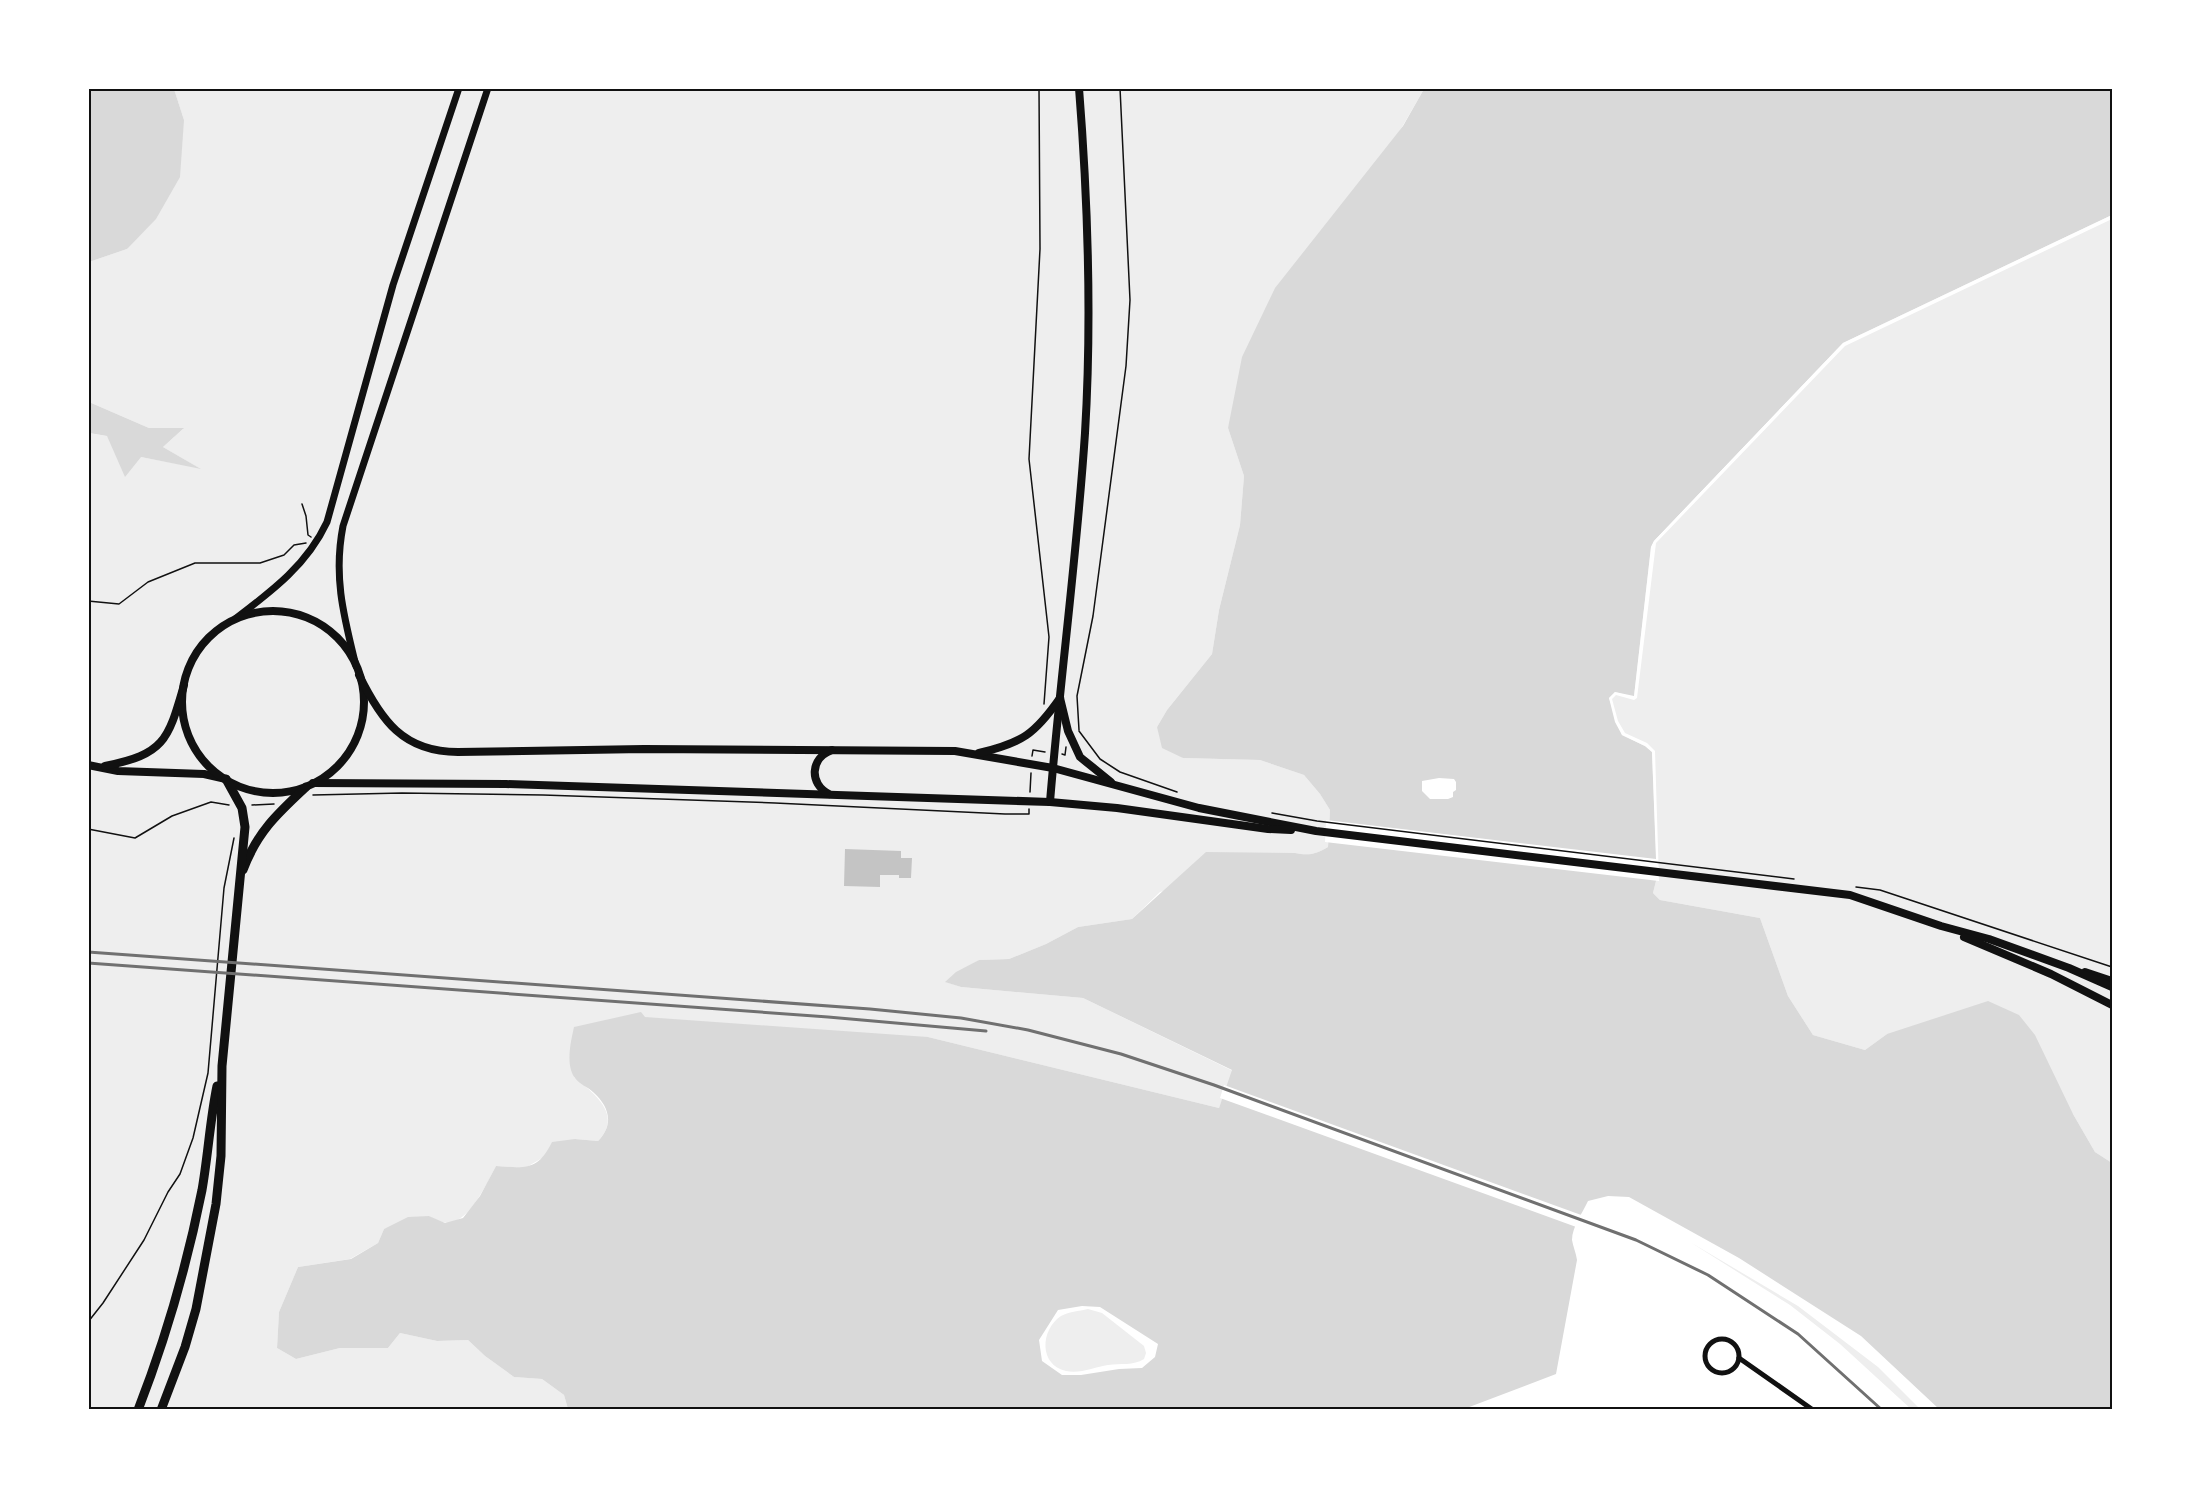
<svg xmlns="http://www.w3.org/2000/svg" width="2201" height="1498" font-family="'PT Sans Narrow',sans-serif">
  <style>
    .green { fill: #eee }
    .water { fill: #d9d9d9; fill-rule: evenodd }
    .pier { fill: #fff }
    .building { fill: #c4c4c4 }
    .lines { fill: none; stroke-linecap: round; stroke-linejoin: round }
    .path { stroke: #111; stroke-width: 1.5 }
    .minor { stroke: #111; stroke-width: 5 }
    .tertiary { stroke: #111; stroke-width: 7 }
    .secondary { stroke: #111; stroke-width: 8 }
    .primary { stroke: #111; stroke-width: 8 }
    .motorway { stroke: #111; stroke-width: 9 }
    .rail { stroke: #707070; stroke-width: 3 }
    .neatline { fill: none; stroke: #111; stroke-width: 2 }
  </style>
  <rect width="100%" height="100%" fill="#fff"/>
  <g class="green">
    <path d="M174 89H1424L1228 428 1244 476 1240 525 1219 610 1212 654 1167 710 1157 727 1183 758 1260 760 1304 775 1320 794 1330 810 1328 847C1316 854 1309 856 1295 853L1160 892 1132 919 1078 927 1046 944 1009 959 979 960 946 982 961 987 1083 998 1233 1071 1219 1108 928 1037 574 1077C595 1094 623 1115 598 1141L575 1139 525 1168 496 1166C486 1184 467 1229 442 1222 438 1221 433 1218 429 1216L384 1229 378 1243 350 1259 298 1267 279 1312 277 1348 296 1359 340 1348H388L400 1333 437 1341 468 1340 485 1356 514 1377 542 1379 564 1395 568 1409H89L88 433 107 436 141 457 199 468 163 447 183 429 149 428 89 402V262L127 249 184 120Z"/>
    <path d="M2112 215V1163L2095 1152 2073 1114 1887 1034 1865 1050 1813 1035 1788 996 1760 918 1660 900 1653 893 1657 877 1645 746 1622 735 1609 698 1615 692 1651 547 1843 343Z"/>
    <path d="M1690 1242 1798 1306 1878 1367 1920 1409H1911L1840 1344 1790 1305Z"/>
    <path d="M1088 1309 1102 1313 1144 1346 1146 1353 1144 1359C1133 1366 1121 1363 1108 1365 1095 1367 1080 1374 1066 1371 1039 1365 1040 1330 1061 1316 1068 1312 1079 1311 1088 1309Z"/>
  </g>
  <g class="water">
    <path d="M88 89H174L184 120 180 177 156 219 127 249 89 262Z"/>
    <path d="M1424 89H2112V215L1843 343 1654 541 1651 547 1634 697 1615 692 1609 698 1622 735 1645 746 1652 752 1657 877 1653 893 1660 900 1760 918 1788 996 1813 1035 1865 1050 1887 1034 1988 1001 2019 1015 2035 1035 2073 1114 2095 1152 2112 1163V1409H1939L1861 1336 1739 1258 1629 1197 1608 1196 1588 1201C1583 1212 1572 1227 1572 1240 1573 1246 1576 1253 1577 1260L1556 1374 1464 1409H568L564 1395 542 1379 514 1377 485 1356 468 1340 437 1341 400 1333 388 1348H340L296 1359 277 1348 279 1312 298 1267 351 1259 378 1243 384 1229 408 1217 429 1216 445 1223 463 1218 480 1196 496 1166C525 1168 538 1171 552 1142L575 1139 598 1141C614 1125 610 1107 593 1092 588 1087 579 1084 575 1078 565 1065 571 1041 574 1027L641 1012 645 1017 928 1037 1219 1108 1232 1070 1083 998 961 987 945 982 956 972 979 960 1009 959 1046 944 1078 927 1132 919 1206 852 1295 853C1309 856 1316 854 1328 847L1330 810 1320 794 1304 775 1260 760 1183 758 1162 748 1157 727 1167 710 1212 654 1219 610 1240 525 1244 476 1228 428 1242 357 1275 288 1403 126ZM1439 778 1454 779 1456 782V790L1453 792V797L1448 799H1430L1422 791V781ZM1082 1306 1100 1307 1158 1344 1155 1357 1142 1368 1119 1369 1081 1375H1062L1042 1361 1039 1340 1058 1310Z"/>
    <path d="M89 402 149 428H184L163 447 201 469 141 457 125 477 107 436 89 433Z"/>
  </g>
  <g class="pier">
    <path d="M2112 215V219L1845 346 1656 543 1637 698 1634 700 1616 695 1612 699 1618 721 1625 733 1647 743 1655 751 1659 881 1325 842 1326 820 1656 859 1652 752 1645 746 1622 735 1615 722 1609 698 1615 692 1634 696 1651 547 1654 541 1843 343Z"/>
    <path d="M1224 1085 1584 1216 1579 1228 1220 1098Z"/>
  </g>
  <path class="building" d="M845 849 901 851V858H912L911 878H899V875H880V887L844 886Z"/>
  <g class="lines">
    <g class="path">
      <path d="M1039 88 1040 249 1029 459 1049 637 1044 704"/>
      <path d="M302 504 306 516 308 535 311 537"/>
      <path d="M88 601 119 604 148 582 195 563H260L284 555 294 545 306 543"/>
      <path d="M1079 730 1077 696 1093 616 1126 366 1130 300 1120 88"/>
      <path d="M1079 731 1100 759 1120 772 1177 792"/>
      <path d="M1062 754 1065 755 1066 747"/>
      <path d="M1032 756 1033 750 1045 752"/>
      <path d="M1030 792 1031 773"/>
      <path d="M313 795 402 793 543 795 775 803 1005 814H1029V809"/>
      <path d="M252 805 274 804"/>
      <path d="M1272 813 1317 821 1794 879"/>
      <path d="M88 829 135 838 172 816 211 802 229 805"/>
      <path d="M1856 887 1880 890 2112 967"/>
      <path d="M88 1322 103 1303 144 1240 168 1192 180 1174 193 1138 208 1073 224 888 234 838"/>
    </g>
    <g class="minor">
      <circle cx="1722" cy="1356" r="17"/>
      <path d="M1739 1358 1813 1410"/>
    </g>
    <g class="tertiary">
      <path d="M235 619C272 591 307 565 327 522L393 285 459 88"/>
      <path d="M356 666C344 617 333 577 343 526L488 88"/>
    </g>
    <g class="secondary">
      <path d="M88 765 118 771 204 774 226 779"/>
      <path d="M105 766C165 754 168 740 184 685"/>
      <path d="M1050 802C1060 679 1077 556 1085 433 1092 318 1088 202 1079 88"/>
      <path d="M2085 972 2112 981"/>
    </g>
    <g class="primary">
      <circle cx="273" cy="702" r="91"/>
      <path d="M359 675C381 720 403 752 458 752L644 749 955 751 1053 768 1199 808 1316 831 1850 895 1941 926 1989 939 2069 968 2112 987"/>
      <path d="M1060 698 1068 731 1080 757 1111 782"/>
      <path d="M979 753C1022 743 1035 734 1060 698"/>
      <path d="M313 783 506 784 1050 802 1117 808 1268 829 1291 830"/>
      <path d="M829 794C809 784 810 758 832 750"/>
      <path d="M1964 937 2051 974 2112 1005"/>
    </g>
    <g class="motorway">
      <path d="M243 870C257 832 278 813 306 787"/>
      <path d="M138 1410C166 1338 187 1265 202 1190 208 1156 210 1120 217 1086"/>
      <path d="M161 1410 185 1347 196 1309 216 1204 221 1156 222 1066 245 827 242 808 226 779"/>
    </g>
    <g class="rail">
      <path d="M88 952 870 1009 961 1018 1028 1030 1121 1054 1214 1085 1636 1240 1708 1275 1798 1334 1882 1410"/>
      <path d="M88 963 828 1017 986 1031"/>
    </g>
  </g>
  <rect width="2201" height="1498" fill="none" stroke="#ffffff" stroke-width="180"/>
  <rect x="90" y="90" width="2021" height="1318" class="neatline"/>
</svg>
